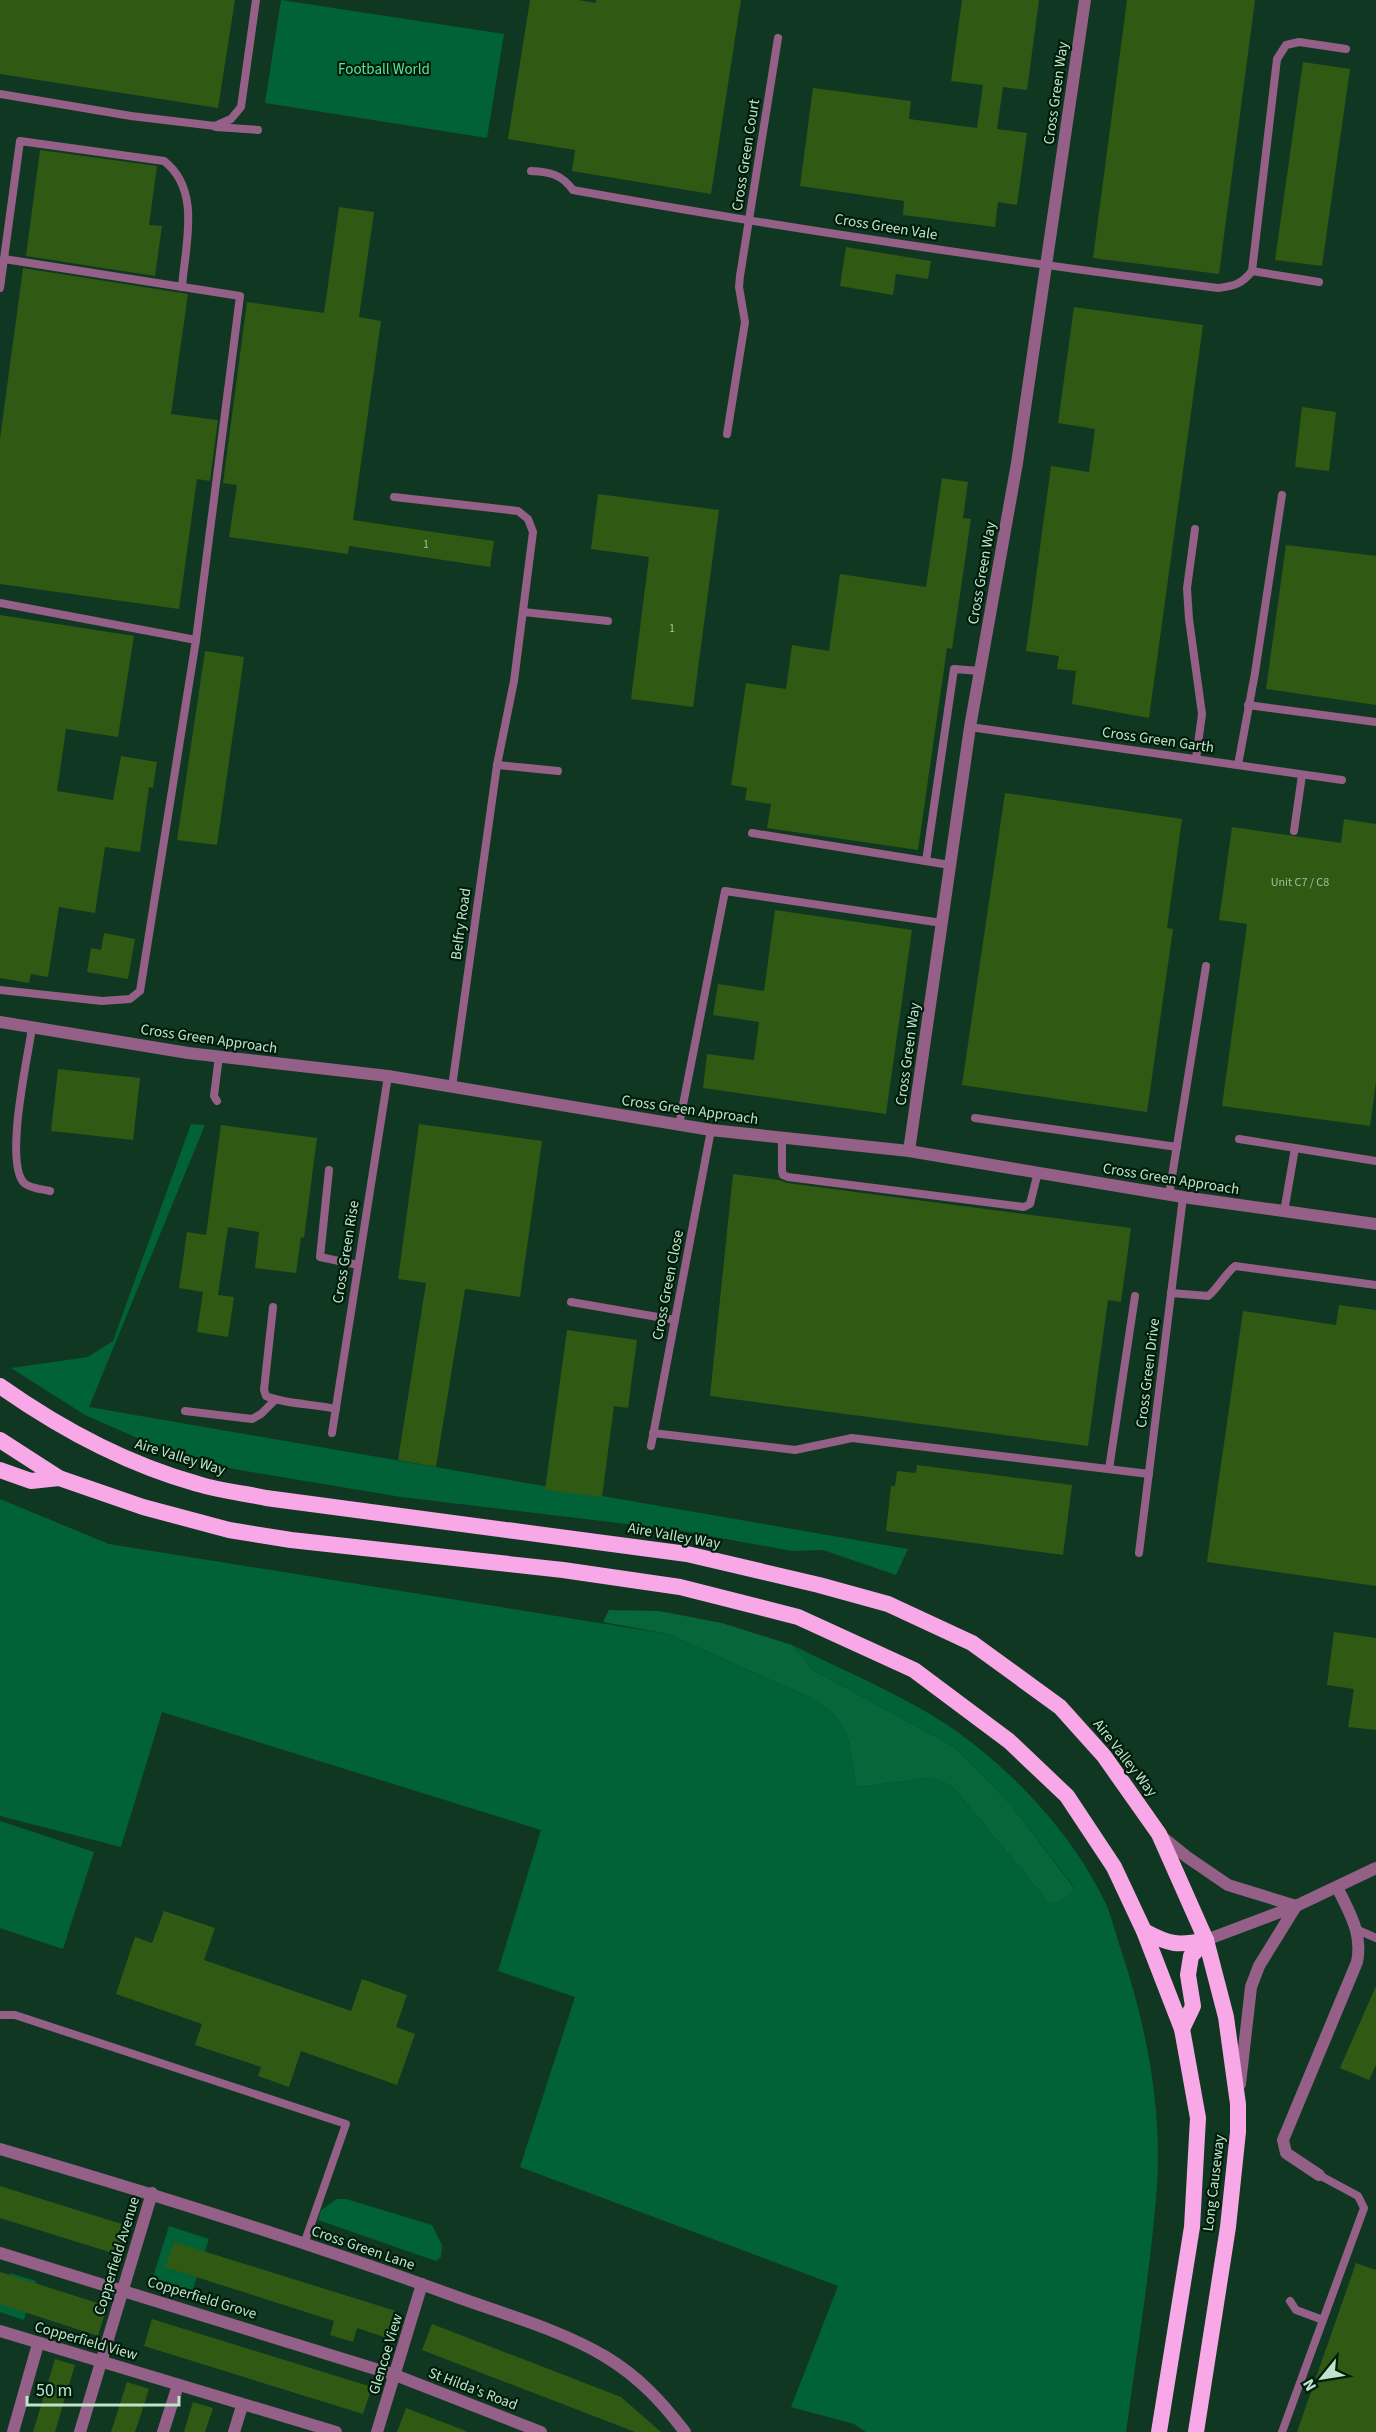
<svg xmlns="http://www.w3.org/2000/svg" width="1376" height="2432" font-family="'Source Sans 3',sans-serif">
  <style>
    .green { fill: #016237 }
    .forest { fill: #07663a }
    .building { fill: #305914 }
    .lines { fill: none; stroke-linecap: round; stroke-linejoin: round }
    .service { stroke: #946088; stroke-width: 8 }
    .minor { stroke: #946088; stroke-width: 12 }
    .tertiary { stroke: #946088; stroke-width: 12 }
    .trunk { stroke: #f8a8e6; stroke-width: 16 }
    .labels { text-anchor: middle; dominant-baseline: central; stroke-width: 4.5; stroke-linejoin: round; paint-order: stroke }
    .number-label { font-size: 12px; fill: #9cc09d }
    .park-label { font-size: 15px; fill: #57e394; stroke: #001d0c }
    .street-label { font-size: 15px; fill: #c0e3cb; stroke: #001d0c }
  </style>
  <rect width="100%" height="100%" fill="#103721"/>
  <g class="green">
    <path d="M281 0 504 34 487 138 265 103Z"/>
    <path d="M191 1124 205 1125 89 1407 908 1549 896 1575 823 1550 792 1551 677 1530 401 1497 233 1469 142 1440 85 1415 11 1368 88 1357 113 1341Z"/>
    <path d="M0 1499 109 1544 668 1634 809 1697 835 1715 847 1734 857 1787 930 1778 952 1786 1050 1904 1074 1887 1011 1805 956 1748 813 1670 792 1645C854 1676 922 1702 976 1746 1029 1788 1077 1843 1106 1904 1112 1918 1116 1935 1121 1950 1146 2024 1162 2106 1157 2185 1151 2267 1137 2350 1126 2432H866L854 2424 791 2407 838 2286 520 2167 575 1997 498 1971 541 1830 162 1712 121 1847 0 1816Z"/>
    <path d="M0 1821 94 1852 63 1949 0 1928Z"/>
    <path d="M337 2199H346L432 2225 442 2245 441 2257 436 2261 318 2220 321 2210Z"/>
    <path d="M169 2226 209 2239 192 2292 152 2280Z"/>
    <path d="M10 2273 36 2281 24 2320 0 2312V2304Z"/>
  </g>
  <path class="forest" d="M609 1610 659 1611 722 1623 792 1645 813 1670 956 1748 1011 1805 1074 1888 1067 1897 1050 1904 952 1786 930 1778 857 1787 847 1734 835 1715 809 1697 668 1634 603 1622Z"/>
  <g class="building">
    <path d="M0 0H235L218 108 0 74Z"/>
    <path d="M530 0H578L596 3V0H741L711 194 572 171 575 150 508 139Z"/>
    <path d="M962 0H1039L1027 90 1003 87 997 129 1027 133 1017 205 998 202 995 227 903 215 904 201 800 186 813 88 911 101 909 119 977 128 983 85 951 81Z"/>
    <path d="M1127 0H1255L1219 274 1093 258Z"/>
    <path d="M1303 62 1350 69 1322 266 1275 260Z"/>
    <path d="M40 150 157 166 149 225 162 226 155 276 26 256Z"/>
    <path d="M339 207 374 212 359 317 381 321 353 520 494 541 490 567 349 546 348 554 229 537 237 485 223 483 247 302 324 313Z"/>
    <path d="M846 247 931 261 928 279 896 274 893 295 840 286Z"/>
    <path d="M23 268 188 294 171 414 218 420 210 481 197 479 179 609 0 584V439Z"/>
    <path d="M1074 307 1203 325 1149 718 1072 704 1076 671 1057 669 1059 656 1026 651 1051 466 1089 472 1095 429 1058 423Z"/>
    <path d="M1302 407 1336 412 1329 471 1295 467Z"/>
    <path d="M942 478 968 482 963 518 971 519 952 649 947 648 918 850 767 828 771 804 745 800 747 788 731 785 746 683 786 689 792 645 829 651 840 574 926 587Z"/>
    <path d="M598 494 719 510 693 707 631 699 649 557 591 549Z"/>
    <path d="M1286 545 1376 556V705L1266 689Z"/>
    <path d="M0 615 134 636 118 737 66 729 57 791 113 800 121 756 157 762 153 788 149 787 140 852 105 847 95 913 59 907 48 977 31 974 29 983 0 978Z"/>
    <path d="M205 651 244 657 217 845 177 840Z"/>
    <path d="M1005 793 1182 819 1167 928 1173 929 1147 1112 962 1085Z"/>
    <path d="M1344 819 1376 824V1082L1370 1126 1222 1106 1247 924 1219 920 1232 827 1341 843Z"/>
    <path d="M775 910 912 930 886 1114 703 1088 707 1054 754 1060 759 1022 713 1015 718 984 764 991Z"/>
    <path d="M104 933 135 939 128 979 87 972 91 948 101 950Z"/>
    <path d="M58 1069 140 1078 133 1140 51 1131Z"/>
    <path d="M419 1124 542 1141 520 1297 465 1289 436 1467 398 1460 426 1283 398 1279Z"/>
    <path d="M221 1125 317 1138 304 1238 301 1237 296 1273 255 1268 259 1232 228 1227 218 1295 234 1297 228 1337 197 1332 203 1292 179 1288 187 1232 206 1235Z"/>
    <path d="M733 1174 779 1180 787 1183 1131 1228 1121 1302 1108 1300 1088 1446 710 1396Z"/>
    <path d="M1339 1305 1376 1310V1586L1207 1562 1243 1311 1336 1325Z"/>
    <path d="M567 1330 637 1340 628 1408 614 1406 602 1497 545 1490Z"/>
    <path d="M917 1465 1072 1485 1063 1555 886 1531 891 1486H895L897 1471 916 1473Z"/>
    <path d="M1334 1632 1376 1638V1730L1348 1727 1354 1689 1327 1685Z"/>
    <path d="M164 1911 215 1928 204 1960 351 2011 362 1979 407 1995 396 2027 415 2034 397 2085 301 2051 289 2087 258 2076 261 2067 195 2045 202 2024 116 1994 135 1937 152 1943Z"/>
    <path d="M1376 1986V2065L1369 2080 1340 2068Z"/>
    <path d="M0 2186 128 2226 119 2255 0 2218Z"/>
    <path d="M174 2242 396 2311 387 2338 357 2328 353 2342 330 2335 334 2321 165 2267Z"/>
    <path d="M1356 2263 1376 2270V2432H1297Z"/>
    <path d="M0 2272 107 2306 98 2336 0 2304Z"/>
    <path d="M152 2319 372 2387 363 2414 144 2346Z"/>
    <path d="M432 2324 621 2397 661 2432H635L422 2350Z"/>
    <path d="M55 2359 75 2365 64 2401 55 2432H33Z"/>
    <path d="M127 2382 149 2389 141 2414 135 2432H111Z"/>
    <path d="M193 2402 213 2408 205 2432H184Z"/>
    <path d="M406 2408 466 2431V2432H397Z"/>
  </g>
  <g class="lines">
    <g class="service">
      <path d="M0 94 131 116 215 126 231 119 241 107 256 0"/>
      <path d="M216 127 258 130"/>
      <path d="M531 171C550 172 561 174 573 190 787 229 1002 260 1218 288 1234 286 1242 284 1252 271L1277 59 1286 45 1299 42 1346 49"/>
      <path d="M1252 271 1319 282"/>
      <path d="M0 288 20 141 164 161C202 190 185 246 182 287"/>
      <path d="M727 434 745 322 739 287 740 276 778 38"/>
      <path d="M394 497 518 511 528 519 533 532 514 681 497 765 452 1087"/>
      <path d="M1195 529 1187 588 1189 619 1202 714 1196 759"/>
      <path d="M0 603 196 640"/>
      <path d="M523 612 608 621"/>
      <path d="M1248 705 1376 722"/>
      <path d="M970 727 1342 780"/>
      <path d="M497 765 558 771"/>
      <path d="M1238 765 1255 673 1282 495"/>
      <path d="M1294 831 1302 775"/>
      <path d="M752 833 950 865"/>
      <path d="M926 861 954 669 980 671"/>
      <path d="M0 990 102 1001 130 999 140 991 196 640 240 296 4 259"/>
      <path d="M32 1028C28 1056 4 1162 24 1183 31 1189 42 1189 50 1191"/>
      <path d="M217 1101 214 1096 219 1056"/>
      <path d="M975 1118 1177 1147"/>
      <path d="M679 1125 725 891 942 923"/>
      <path d="M782 1137V1171L783 1175 788 1177 1024 1207 1030 1204 1038 1172"/>
      <path d="M1239 1139 1295 1148"/>
      <path d="M329 1170 320 1257 358 1265"/>
      <path d="M1169 1195 1206 966"/>
      <path d="M1284 1212 1295 1148 1376 1161"/>
      <path d="M1171 1293 1208 1296C1215 1292 1225 1274 1235 1266L1376 1285"/>
      <path d="M571 1302 675 1320"/>
      <path d="M273 1307 264 1390 266 1396C284 1404 315 1404 336 1409"/>
      <path d="M185 1411 252 1419 261 1414 275 1400"/>
      <path d="M332 1433 388 1076"/>
      <path d="M653 1433 795 1450 852 1438 1149 1474"/>
      <path d="M651 1446 711 1130"/>
      <path d="M1109 1469 1135 1296"/>
      <path d="M1139 1553 1183 1197"/>
      <path d="M1358 1930 1376 1938"/>
      <path d="M0 2015H15L346 2124 304 2244"/>
      <path d="M1290 2301 1296 2310 1323 2320"/>
      <path d="M1282 2432 1364 2208 1358 2196 1319 2175"/>
    </g>
    <g class="minor">
      <path d="M0 1022 188 1053 388 1076 711 1130 909 1151 1183 1197 1376 1224"/>
      <path d="M909 1151 970 727 1017 463 1085 0"/>
      <path d="M1161 1836 1187 1857 1228 1885 1296 1906"/>
      <path d="M1206 1940 1296 1906 1376 1868"/>
      <path d="M1240 2084 1251 1987 1259 1966 1296 1906"/>
      <path d="M1319 2175 1286 2153 1283 2140 1357 1962C1363 1933 1349 1912 1337 1887"/>
      <path d="M0 2253 395 2375 541 2432"/>
      <path d="M0 2331 336 2432"/>
      <path d="M13 2432 38 2344"/>
      <path d="M80 2432 152 2193"/>
      <path d="M163 2432 178 2385"/>
      <path d="M234 2432 242 2406"/>
      <path d="M377 2432 422 2284"/>
    </g>
    <path class="tertiary" d="M0 2149C150 2193 299 2239 446 2293 497 2312 560 2329 606 2357 639 2377 662 2402 685 2432"/>
    <g class="trunk">
      <path d="M0 1386C61 1429 126 1464 198 1484 220 1491 244 1493 266 1498L687 1554 819 1585 888 1604 972 1643 1060 1707 1104 1756 1159 1834 1206 1940 1226 2017 1238 2104V2132L1228 2227 1196 2432"/>
      <path d="M0 1440 59 1478 143 1507 229 1530 291 1540 563 1570 680 1587 798 1617 914 1670 1009 1741 1067 1796 1114 1867 1144 1931 1182 2029 1198 2118 1192 2227 1159 2432"/>
      <path d="M0 1470 31 1481 59 1478"/>
      <path d="M1144 1931C1170 1945 1178 1946 1206 1940"/>
      <path d="M1182 2029 1193 2006 1188 1975 1191 1956 1206 1940"/>
    </g>
  </g>
  <g class="labels">
    <g class="number-label">
      <text x="426" y="544">1</text>
      <text x="672" y="628">1</text>
      <text x="1300" y="882">Unit C7 / C8</text>
    </g>
    <g class="park-label">
      <text x="384" y="69">Football World</text>
    </g>
    <g class="street-label">
      <text transform="translate(1056 93) rotate(-82)">Cross Green Way</text>
      <text transform="translate(746 155) rotate(-81)">Cross Green Court</text>
      <text transform="translate(886 227) rotate(9)">Cross Green Vale</text>
      <text transform="translate(982 573) rotate(-80)">Cross Green Way</text>
      <text transform="translate(1158 740) rotate(8)">Cross Green Garth</text>
      <text transform="translate(461 924) rotate(-82)">Belfry Road</text>
      <text transform="translate(209 1039) rotate(8)">Cross Green Approach</text>
      <text transform="translate(908 1054) rotate(-82)">Cross Green Way</text>
      <text transform="translate(690 1110) rotate(8)">Cross Green Approach</text>
      <text transform="translate(1171 1179) rotate(9)">Cross Green Approach</text>
      <text transform="translate(346 1252) rotate(-81)">Cross Green Rise</text>
      <text transform="translate(668 1285) rotate(-79)">Cross Green Close</text>
      <text transform="translate(1148 1373) rotate(-83)">Cross Green Drive</text>
      <text transform="translate(180 1457) rotate(17)">Aire Valley Way</text>
      <text transform="translate(674 1536) rotate(10)">Aire Valley Way</text>
      <text transform="translate(1125 1758) rotate(52)">Aire Valley Way</text>
      <text transform="translate(1214 2183) rotate(-83)">Long Causeway</text>
      <text transform="translate(363 2248) rotate(19)">Cross Green Lane</text>
      <text transform="translate(117 2256) rotate(-73)">Copperfield Avenue</text>
      <text transform="translate(202 2298) rotate(17)">Copperfield Grove</text>
      <text transform="translate(86 2341) rotate(16)">Copperfield View</text>
      <text transform="translate(386 2354) rotate(-73)">Glencoe View</text>
      <text transform="translate(473 2389) rotate(21)">St Hilda's Road</text>
    </g>
  </g>
  <g transform="translate(1322 2378) rotate(240)" stroke="#001d0c" stroke-width="4.5" paint-order="stroke">
  <path d="M0-4.5L10 22L0 15L-10 22Z" fill="#c0e3cb"/>
  <text y="-9" font-size="16" font-weight="bold" text-anchor="middle" fill="#c0e3cb">N</text>
  </g>
  <path d="M27 2396v9h152v-9" fill="none" stroke="#c0e3cb" stroke-width="3"/>
  <text x="36" y="2396" font-size="18" fill="#c0e3cb" stroke="#001d0c" stroke-width="4.5" paint-order="stroke">50 m</text>
</svg>
